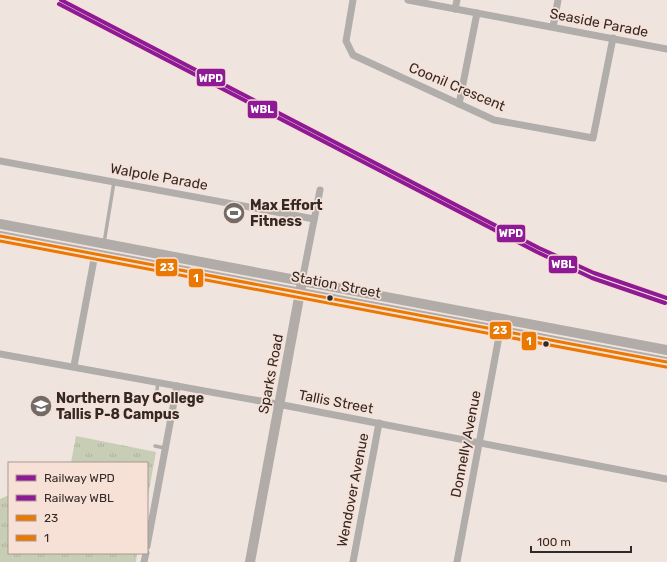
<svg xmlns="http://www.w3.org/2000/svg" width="667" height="562" font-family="Rubik,sans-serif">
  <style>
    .park { fill: url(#park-tufts) }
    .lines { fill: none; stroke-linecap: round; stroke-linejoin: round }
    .lane { stroke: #b0adaa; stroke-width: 3.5 }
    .street { stroke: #b0adaa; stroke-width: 7 }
    .secondary { stroke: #b1aca8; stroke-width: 10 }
    .bus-1-casing { stroke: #f7e1d7; stroke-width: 6 }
    .bus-2-casing { stroke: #f7e1d7; stroke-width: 6 }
    .bus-1 { stroke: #ea7904; stroke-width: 3 }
    .bus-2 { stroke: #ea7904; stroke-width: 3 }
    .rail-1-casing { stroke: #f7e1d7; stroke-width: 7 }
    .rail-2-casing { stroke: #f7e1d7; stroke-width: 7 }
    .rail-1 { stroke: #8f1a95; stroke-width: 4 }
    .rail-2 { stroke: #8f1a95; stroke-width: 4 }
    .bus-dot { fill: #322a26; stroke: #f7e1d7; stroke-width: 1.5 }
    .labels { text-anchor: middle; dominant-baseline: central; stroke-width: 3.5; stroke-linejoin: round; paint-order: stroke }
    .street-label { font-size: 14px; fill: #322a26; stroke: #f7e1d7 }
    .poi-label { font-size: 14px; font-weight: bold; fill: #322a26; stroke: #f7e1d7; text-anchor: start }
    .line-badge { stroke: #f7e1d7; stroke-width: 1.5 }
    .badge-label { font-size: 11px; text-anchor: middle; font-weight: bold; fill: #fff }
  </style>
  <defs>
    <pattern id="park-tufts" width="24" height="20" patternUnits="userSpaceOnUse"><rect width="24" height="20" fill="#c7ceb5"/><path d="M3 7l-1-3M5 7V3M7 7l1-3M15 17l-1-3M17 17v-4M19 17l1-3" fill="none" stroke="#abb19c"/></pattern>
  </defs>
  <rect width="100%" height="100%" fill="#f0e4de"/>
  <g class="park">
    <path d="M76 436 156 452 147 501V463H71Z"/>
    <path d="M9 495V553H137L136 562H0V499Z"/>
  </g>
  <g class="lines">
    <g class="lane">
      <path d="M104 243 114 182"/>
      <path d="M157 390 158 382"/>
      <path d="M155 446 165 448"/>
    </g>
    <g class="street">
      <path d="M353 0 346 41 353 55 494 120 593 138 613 38"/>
      <path d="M408 0 667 49"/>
      <path d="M455 9 457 0"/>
      <path d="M553 27 558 0"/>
      <path d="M459 104 477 13"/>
      <path d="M0 161 314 219"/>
      <path d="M302 281 320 190"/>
      <path d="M0 354 288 406 667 479"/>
      <path d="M74 366 95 254"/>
      <path d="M147 546 177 386"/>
      <path d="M144 562 146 553"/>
      <path d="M353 562 379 423"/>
      <path d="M457 562 500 331"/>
    </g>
    <g class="secondary">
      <path d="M0 224 667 350"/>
      <path d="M0 236 667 362"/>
      <path d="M250 562 301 287"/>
    </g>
    <g class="bus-1-casing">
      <path id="bus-1" d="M0 236 667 362"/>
    </g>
    <g class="bus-2-casing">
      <path id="bus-2" d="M0 241 666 367"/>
    </g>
    <use href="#bus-1" class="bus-1"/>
    <use href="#bus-2" class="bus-2"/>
    <g class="rail-1-casing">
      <path id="rail-1" d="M61 0 539 248 594 273 667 298"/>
    </g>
    <g class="rail-2-casing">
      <path id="rail-2" d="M59 4 537 252 592 278 665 303"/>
    </g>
    <use href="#rail-1" class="rail-1"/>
    <use href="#rail-2" class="rail-2"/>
  </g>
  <defs>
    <g id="stadium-disc" transform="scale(1.15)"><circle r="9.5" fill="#746b66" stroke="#f7e1d7"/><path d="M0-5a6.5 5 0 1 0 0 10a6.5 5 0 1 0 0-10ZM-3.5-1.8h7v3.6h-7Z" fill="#fff"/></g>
    <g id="school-disc" transform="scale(1.15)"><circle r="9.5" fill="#746b66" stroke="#f7e1d7"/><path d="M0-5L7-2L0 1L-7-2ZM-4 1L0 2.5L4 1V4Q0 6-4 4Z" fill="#fff"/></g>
  </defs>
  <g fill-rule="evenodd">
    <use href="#stadium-disc" x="234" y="213"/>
    <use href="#school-disc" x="41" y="406"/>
  </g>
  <g class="bus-dot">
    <circle cx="330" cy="298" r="3.5"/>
    <circle cx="546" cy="344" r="3.5"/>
  </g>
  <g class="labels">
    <g class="street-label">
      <text transform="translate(599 23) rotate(11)">Seaside Parade</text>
      <text transform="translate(457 87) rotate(23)">Coonil Crescent</text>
      <text transform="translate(159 177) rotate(10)">Walpole Parade</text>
      <text transform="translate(336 285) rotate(11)">Station Street</text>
      <text transform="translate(271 374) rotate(-79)">Sparks Road</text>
      <text transform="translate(336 402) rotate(11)">Tallis Street</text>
      <text transform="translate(466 444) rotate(-79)">Donnelly Avenue</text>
      <text transform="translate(353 490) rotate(-79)">Wendover Avenue</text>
    </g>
    <g class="poi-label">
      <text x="250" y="205">Max Effort<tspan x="250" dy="16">Fitness</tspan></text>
      <text x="56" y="398">Northern Bay College<tspan x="56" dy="16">Tallis P-8 Campus</tspan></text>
    </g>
  </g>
  <g class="line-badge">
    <rect x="196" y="68" width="30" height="19" rx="4" fill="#8f1a95"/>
    <rect x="247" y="100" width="31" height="19" rx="4" fill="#8f1a95"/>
    <rect x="496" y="224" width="30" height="19" rx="4" fill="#8f1a95"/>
    <rect x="548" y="255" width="30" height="19" rx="4" fill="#8f1a95"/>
    <rect x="155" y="258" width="23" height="19" rx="4" fill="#ea7904"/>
    <rect x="188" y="268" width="16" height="20" rx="4" fill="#ea7904"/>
    <rect x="489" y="321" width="23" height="19" rx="4" fill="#ea7904"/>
    <rect x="521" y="331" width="16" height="20" rx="4" fill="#ea7904"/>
  </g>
  <g class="badge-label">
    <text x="211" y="82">WPD</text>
    <text x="262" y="113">WBL</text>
    <text x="511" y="237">WPD</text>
    <text x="563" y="268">WBL</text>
    <text x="167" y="271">23</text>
    <text x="196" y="282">1</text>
    <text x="500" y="334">23</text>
    <text x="529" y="345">1</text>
  </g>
  <rect x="8" y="462" width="140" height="92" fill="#f7e1d7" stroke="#a89890"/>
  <rect x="16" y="475" width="20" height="6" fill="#8f1a95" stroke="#a89890"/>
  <text x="44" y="482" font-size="12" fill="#322a26">Railway WPD</text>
  <rect x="16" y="495" width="20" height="6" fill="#8f1a95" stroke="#a89890"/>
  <text x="44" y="502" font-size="12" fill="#322a26">Railway WBL</text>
  <rect x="16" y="515" width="20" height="6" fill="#ea7904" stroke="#a89890"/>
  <text x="44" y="522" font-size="12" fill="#322a26">23</text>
  <rect x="16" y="535" width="20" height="6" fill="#ea7904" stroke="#a89890"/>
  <text x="44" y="542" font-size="12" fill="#322a26">1</text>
  <path d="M531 546v6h100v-6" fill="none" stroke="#322a26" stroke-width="2"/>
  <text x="537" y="546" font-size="12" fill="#322a26" stroke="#f7e1d7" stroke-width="3" paint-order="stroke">100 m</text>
</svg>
